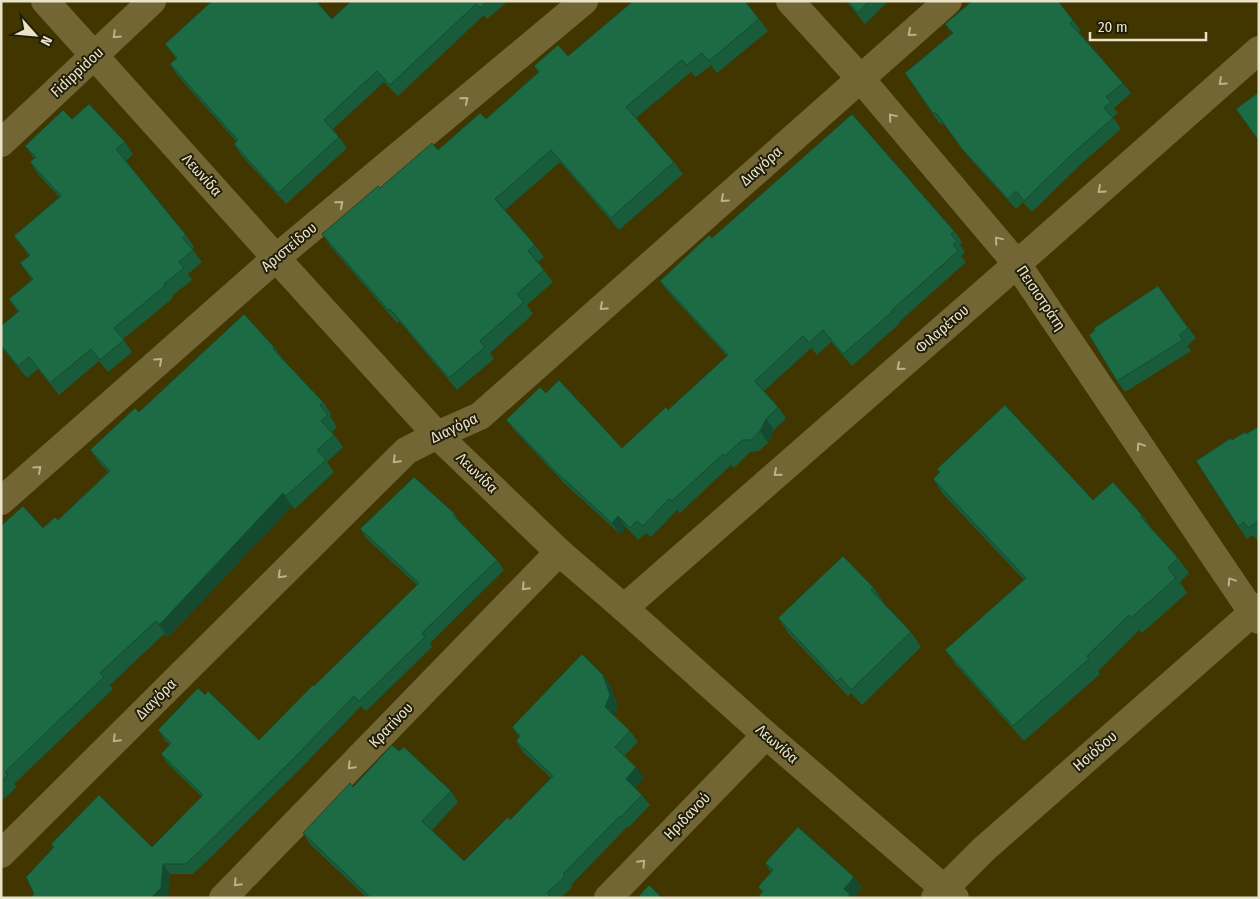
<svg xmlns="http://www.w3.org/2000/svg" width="1260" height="899" font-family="'Fira Sans Condensed',sans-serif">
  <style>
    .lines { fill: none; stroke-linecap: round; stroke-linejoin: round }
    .minor { stroke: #726734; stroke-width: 28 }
    .wall { fill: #185c3b }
    .shaded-wall { fill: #144b30 }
    .building { fill: #1c6b45; stroke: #144b30 }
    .oneway { stroke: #b9b28d }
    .labels { text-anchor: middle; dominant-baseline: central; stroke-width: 4; stroke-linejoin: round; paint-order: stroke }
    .street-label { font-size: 15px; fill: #e9e4c9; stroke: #221e09 }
  </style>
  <rect width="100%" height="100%" fill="#413600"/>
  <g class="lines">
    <g class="minor">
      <path d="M45 1 276 258 437 435 559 552 624 608 766 735 955 898"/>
      <path d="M790 1 860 78 1017 264 1252 612 1259 620"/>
      <path d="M1 143 152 1"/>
      <path d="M1 501 276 258 584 1"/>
      <path d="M624 608 1017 264 1259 50"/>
      <path d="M1 854 406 451 437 435 480 416 948 1"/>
      <path d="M223 898 559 552"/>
      <path d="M608 898 766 735"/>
      <path d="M935 898 984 849 1259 607"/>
    </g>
  </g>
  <g class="wall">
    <path d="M351 1H508L487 19 484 15 398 96 384 82 333 129 339 137 347 148 286 204 241 155 234 144 236 141 177 75 170 64 176 59 165 44 332 19Z"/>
    <path d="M846 1H888L865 24Z"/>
    <path d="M759 19 768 31 717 73 711 65 696 77 691 72 636 118 674 162 683 174 619 230 560 162 505 210 535 245 544 257 538 262 553 282 527 305 533 314 490 353 494 359 457 390 399 321 397 323 331 247 322 234 380 188 486 119 538 72 534 66 568 56Z"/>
    <path d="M1073 20 1081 31 1079 32 1123 83 1131 93 1114 108 1118 113 1113 117 1121 129 1080 165 1032 212 1023 202 1016 209 970 159 944 124 939 123 905 73 952 33 945 24Z"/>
    <path d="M72 119 125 142 133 154 126 161 186 235 194 247 192 249 202 262 188 274 192 280 172 296 173 298 123 339 132 352 108 372 99 361 59 395 38 369 27 378 1 347V326L18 312 9 299 32 280 20 263 29 256 14 236 59 197 38 174 30 162 34 158 25 146Z"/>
    <path d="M954 231 962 242 960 245 965 252 961 256 966 262 899 322 900 323 852 366 831 342 817 355 811 348 764 391 778 407 786 418 774 430 768 443 759 451 750 452 734 468 731 465 680 513 677 510 651 537 646 533 638 540 626 527 620 534 564 483 515 431 506 420 546 393 622 448 668 410 727 356 669 293 660 281 712 238Z"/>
    <path d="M1158 286 1196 338 1187 346 1191 351 1125 392 1117 381 1095 330Z"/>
    <path d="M274 347 282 358 323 402 331 414 330 416 337 427 332 432 343 447 327 462 334 472 295 509 292 506 168 637 164 634 110 685 113 689 14 784 17 787 1 801V526L43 528 58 520 108 472 99 462 90 450 139 412Z"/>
    <path d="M1259 426V541H1258L1253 535 1247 539 1238 526 1232 440 1246 434Z"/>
    <path d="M937 469 1093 500 1142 515 1152 529 1178 558 1189 573 1180 582 1187 593 1142 633 1139 630 1098 671 1100 674 1024 741 956 665 945 650 1024 580 943 494 933 479 940 472Z"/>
    <path d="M454 513 460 522 497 560 504 570 430 643 432 647 366 711 361 706 304 765 205 863V862L193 874H170L167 898H30L34 894 53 848 51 844 152 847 202 797 168 764 161 754 170 745 165 740 158 730 205 695 259 740 417 585 367 539 360 529Z"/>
    <path d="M874 588 884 603V604L911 632 921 647 862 705 851 693 848 696 789 634 778 618Z"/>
    <path d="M603 675 610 685 618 706 614 715 630 731 638 742 624 756 644 778 635 788 642 795 650 805 628 828 627 827 571 885 572 887 561 898H367L310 844 303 833 353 787 399 751 451 791 458 802 432 830 464 861 510 820 551 778 523 752 516 741 519 737 512 727Z"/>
    <path d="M765 863 854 877 862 888 853 898H757L762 892 758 887 771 872Z"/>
  </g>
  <g class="shaded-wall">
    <path d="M766 419 774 430 768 443 760 431Z"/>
    <path d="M283 493 292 506 168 637 159 625Z"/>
    <path d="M618 516 626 527 620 534 612 523Z"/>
    <path d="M603 675 610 685 618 706 613 717 605 707Z"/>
    <path d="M636 767 644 778 634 789 626 779Z"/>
    <path d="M163 864 170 874 168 898H151Z"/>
    <path d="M854 877 862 888 853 898H846L844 889Z"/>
  </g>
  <g class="building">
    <path d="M212 1H316L332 19 351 1H488L480 8 476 4 390 85 377 71 324 120 339 137 278 193 234 144 238 140 170 64 177 58 165 44Z"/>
    <path d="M633 1H745L759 19 709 61 702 53 687 65 682 60 626 107 674 162 611 218 551 150 495 199 535 245 528 251 544 270 517 294 524 302 480 341 485 347 449 378 390 309 389 311 322 234 378 186 380 188 432 143 438 150 480 113 486 119 539 72 534 66 558 45 568 56Z"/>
    <path d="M847 1H869L858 13Z"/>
    <path d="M972 1H1058L1073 20 1070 23 1123 83 1106 97 1111 102 1104 108 1113 118 1072 154 1024 201 1016 191 1008 199 962 149 937 114 932 112 905 73 953 33 945 24Z"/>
    <path d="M1259 92V141L1236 109Z"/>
    <path d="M89 104 125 142 116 149 186 235 183 238 193 250 179 262 184 268 164 284 165 286 114 328 124 340 100 360 91 349 50 383 29 357 18 366 1 345V326L19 311 9 299 33 279 20 263 30 255 14 236 61 196 30 162 36 157 25 146 63 110 72 119Z"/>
    <path d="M852 114 954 231 951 234 957 241 953 245 958 251 891 311 892 312 843 354 823 330 809 343 803 336 755 381 778 407 766 419 760 431 751 440H742L725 456 723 454 672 501 669 499 643 526 637 521 630 528 618 516 612 523 556 472 506 420 540 387 546 393 559 380 622 448 666 407 668 410 728 355 660 281 709 235 712 238Z"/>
    <path d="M1158 286 1188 328 1179 335 1183 340 1117 381 1089 335 1095 330 1094 328Z"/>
    <path d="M244 314 274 347 273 349 323 402 320 405 328 415 321 421 334 435 317 450 326 460 286 496 283 493 159 625 156 621 100 673 104 677 5 772 8 775 1 781V526L23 506 43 528 55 517 58 520 110 471 90 450 135 408 139 412Z"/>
    <path d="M1005 405 1093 500 1113 482 1142 515 1141 517 1178 558 1168 568 1176 578 1131 618 1129 615 1087 656 1089 659 1013 726 945 650 1026 578 933 479 940 472 937 469Z"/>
    <path d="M1259 426V521L1248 528 1244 522 1238 526 1196 461 1231 438 1232 440 1245 432 1246 434Z"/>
    <path d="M414 477 454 513 453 515 497 560 422 633 425 637 359 701 354 696 297 755 198 853V852L186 864H163L161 888 151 898H30L34 894 26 877 54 847 51 844 99 795 152 847 203 795 161 754 171 743 158 730 198 688 205 695 208 691 259 740 313 685 314 686 419 583 360 529Z"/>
    <path d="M843 556 874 588 871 590 911 632 851 690 841 678 837 681 778 618Z"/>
    <path d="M582 654 603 675 610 695 605 707 630 731 615 747 636 767 626 779 642 795 621 817 620 816 563 874 565 876 547 893 550 896 548 898H369L370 897 303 833 350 783 353 787 392 745 399 751 404 747 451 791 422 821 464 861 508 817 510 820 553 776 516 741 520 736 512 727Z"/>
    <path d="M798 827 854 877 844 889 850 894 846 898H757L763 891 758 887 773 870 765 863Z"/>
    <path d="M649 885 662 898H637Z"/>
  </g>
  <defs><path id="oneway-chevron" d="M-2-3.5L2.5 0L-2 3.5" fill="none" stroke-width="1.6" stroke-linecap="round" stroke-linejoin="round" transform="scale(1.25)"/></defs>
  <g class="oneway">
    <use href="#oneway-chevron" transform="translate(911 33) rotate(139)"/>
    <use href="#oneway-chevron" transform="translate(116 35) rotate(136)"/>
    <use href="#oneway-chevron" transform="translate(1222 82) rotate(138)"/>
    <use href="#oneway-chevron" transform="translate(465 100) rotate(-40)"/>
    <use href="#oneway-chevron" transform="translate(892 117) rotate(-130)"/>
    <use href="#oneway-chevron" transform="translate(1101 190) rotate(138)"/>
    <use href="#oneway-chevron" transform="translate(724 199) rotate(138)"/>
    <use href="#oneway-chevron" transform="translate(340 204) rotate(-40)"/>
    <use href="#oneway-chevron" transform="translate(998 240) rotate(-130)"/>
    <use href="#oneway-chevron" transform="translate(603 307) rotate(138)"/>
    <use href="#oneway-chevron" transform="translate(159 361) rotate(-42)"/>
    <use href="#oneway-chevron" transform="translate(900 367) rotate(139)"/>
    <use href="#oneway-chevron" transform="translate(1140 446) rotate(-124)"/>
    <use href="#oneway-chevron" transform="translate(396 460) rotate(135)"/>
    <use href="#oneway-chevron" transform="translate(38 469) rotate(-42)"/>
    <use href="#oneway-chevron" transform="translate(777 473) rotate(139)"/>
    <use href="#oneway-chevron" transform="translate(281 575) rotate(135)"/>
    <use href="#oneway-chevron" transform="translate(1231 581) rotate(-124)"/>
    <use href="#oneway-chevron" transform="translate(525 587) rotate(134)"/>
    <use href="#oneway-chevron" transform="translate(116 739) rotate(135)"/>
    <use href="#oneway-chevron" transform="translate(351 766) rotate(134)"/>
    <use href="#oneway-chevron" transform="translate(642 863) rotate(-46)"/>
    <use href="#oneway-chevron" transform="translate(237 883) rotate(134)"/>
  </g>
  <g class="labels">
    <g class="street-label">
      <text transform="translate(77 72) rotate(-43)">Fidippidou</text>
      <text transform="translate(761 166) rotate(-42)">Διαγόρα</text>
      <text transform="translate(202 175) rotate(48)">Λεωνίδα</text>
      <text transform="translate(289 247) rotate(-40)">Αριστείδου</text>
      <text transform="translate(1041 298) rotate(56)">Πεισιστράτη</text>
      <text transform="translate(942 329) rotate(-41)">Φιλαρέτου</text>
      <text transform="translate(454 428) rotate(-25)">Διαγόρα</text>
      <text transform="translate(477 473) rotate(44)">Λεωνίδα</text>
      <text transform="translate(156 699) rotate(-45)">Διαγόρα</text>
      <text transform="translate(391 725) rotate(-46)">Κρατίνου</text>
      <text transform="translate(777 744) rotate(41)">Λεωνίδα</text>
      <text transform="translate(1095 751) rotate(-41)">Ησιόδου</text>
      <text transform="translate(687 816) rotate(-46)">Ηριδανού</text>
    </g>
  </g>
  <rect width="1260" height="899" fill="none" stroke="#e9e4c9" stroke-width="5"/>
  <g transform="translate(35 35) rotate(117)" stroke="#221e09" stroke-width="4" paint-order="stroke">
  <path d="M0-4L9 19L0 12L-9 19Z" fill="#e9e4c9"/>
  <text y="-8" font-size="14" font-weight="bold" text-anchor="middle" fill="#e9e4c9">N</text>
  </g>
  <path d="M1090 32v8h116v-8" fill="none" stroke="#e9e4c9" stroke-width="2.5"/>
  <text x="1098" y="32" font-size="15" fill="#e9e4c9" stroke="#221e09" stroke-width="4" paint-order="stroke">20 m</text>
</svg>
